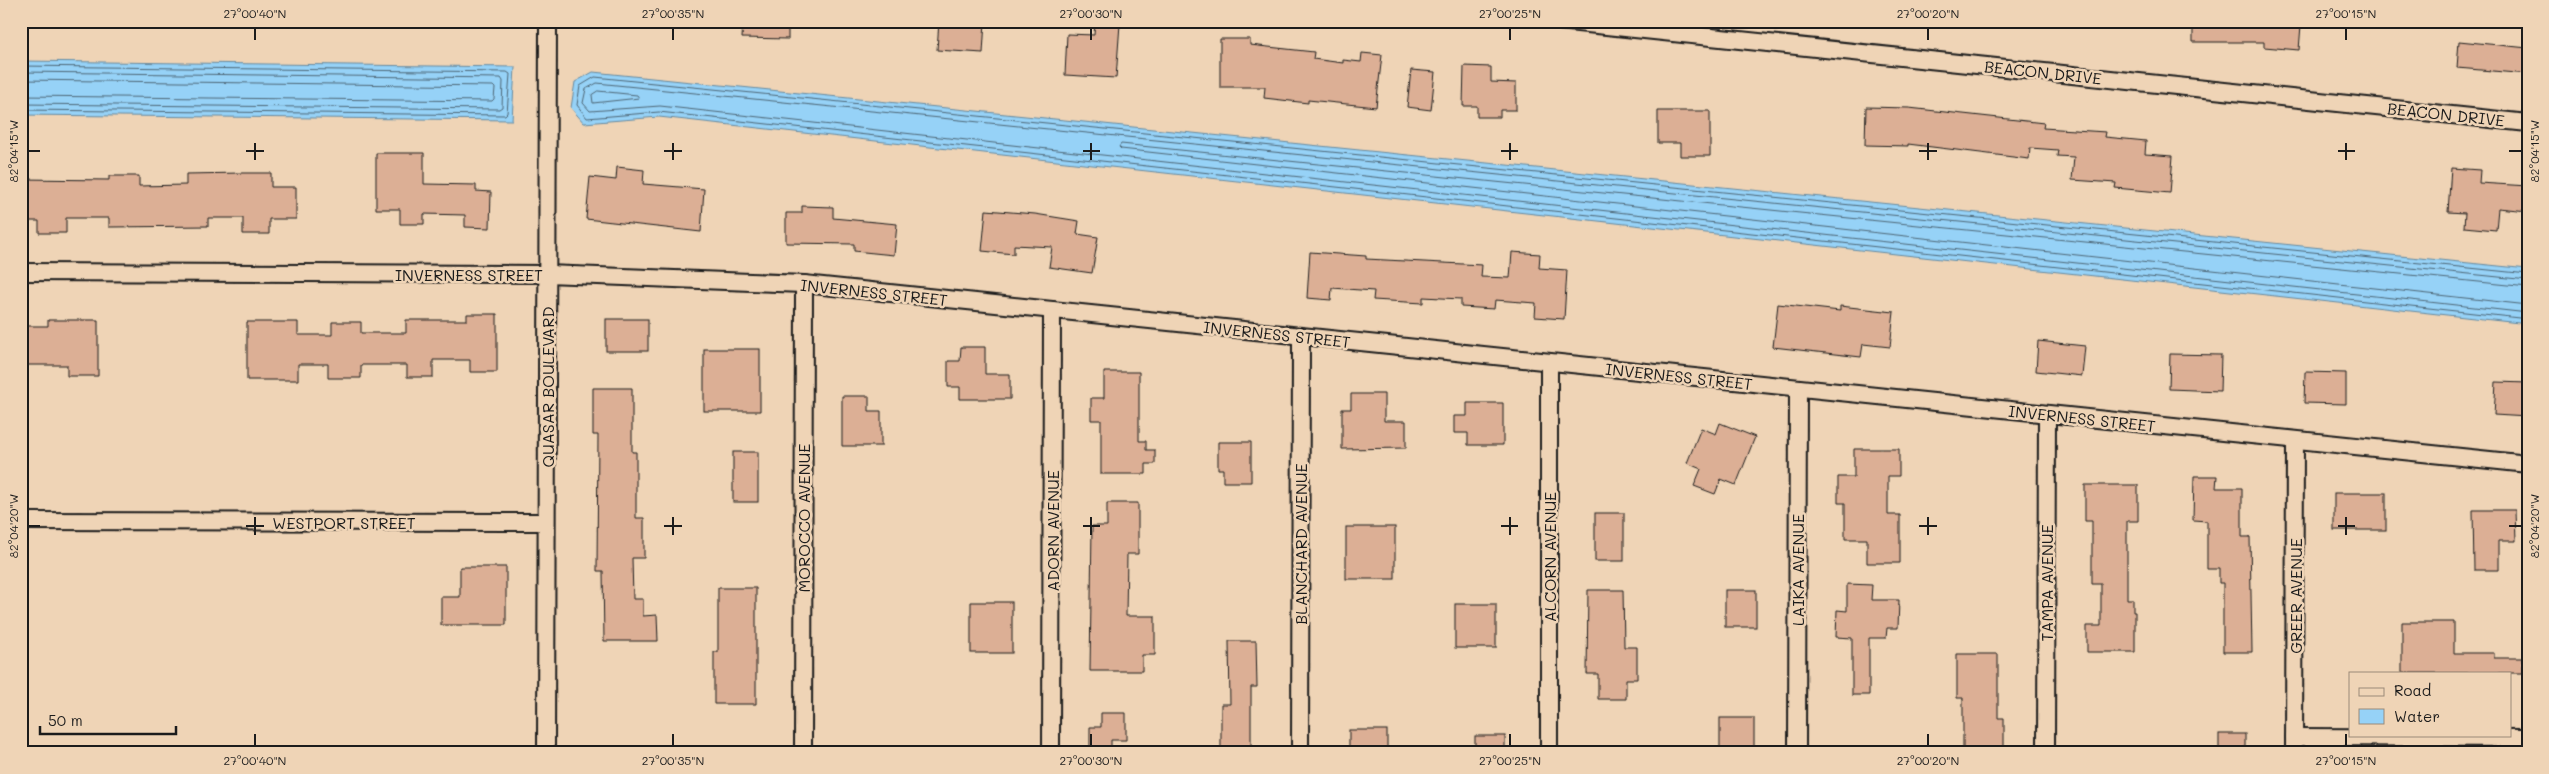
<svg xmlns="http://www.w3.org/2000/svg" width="2549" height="774" font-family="Mali,sans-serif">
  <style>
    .water { fill: #96d2f7; stroke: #65899f }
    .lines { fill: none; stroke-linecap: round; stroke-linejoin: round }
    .shore { stroke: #4d6574; stroke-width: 1 }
    .building { fill: #dcaf95; stroke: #1c1c1c }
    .street-casing { stroke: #1c1c1c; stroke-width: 20 }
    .street { stroke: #efd4b6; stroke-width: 16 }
    .ticks { fill: none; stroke: #1c1c1c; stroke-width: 2 }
    .labels { text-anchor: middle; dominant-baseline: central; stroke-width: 5; stroke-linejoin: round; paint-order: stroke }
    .street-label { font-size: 16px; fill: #1c1c1c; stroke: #efd4b6 }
    .neatline { fill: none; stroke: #1c1c1c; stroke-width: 2 }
    .ticks-label { font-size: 12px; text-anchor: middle; fill: #1c1c1c }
  </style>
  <rect width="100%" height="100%" fill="#efd4b6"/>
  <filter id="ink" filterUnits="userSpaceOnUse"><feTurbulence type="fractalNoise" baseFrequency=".02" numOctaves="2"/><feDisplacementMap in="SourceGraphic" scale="10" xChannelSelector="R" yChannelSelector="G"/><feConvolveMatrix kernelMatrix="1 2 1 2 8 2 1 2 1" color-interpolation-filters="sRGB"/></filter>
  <g filter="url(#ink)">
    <g class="water">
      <path d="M21 61 515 67 512 120 21 115Z"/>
      <path d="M593 72 2528 269V324L659 117 584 123 571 108 575 82Z"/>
    </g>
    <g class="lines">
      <g class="shore">
        <path d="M21 66 507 72 510 74 507 113 505 115 21 110"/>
        <path d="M21 72 501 78 503 81 502 107 499 109 21 104"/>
        <path d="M21 80 493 86 495 88 494 99 492 101 21 96"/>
        <path d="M598 91 637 95 639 98 593 103 592 95Z"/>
        <path d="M2528 274 595 77 580 86 577 105 587 118 659 112 2528 319"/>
        <path d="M2528 280 597 83 586 89 583 103 590 111 660 106 2528 313"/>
        <path d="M2528 287 1121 144 1119 147 1121 149 2528 305"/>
      </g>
    </g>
    <g class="building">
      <path d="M743 21H788V39L742 38Z"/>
      <path d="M939 21H985L983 53 937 50Z"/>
      <path d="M2193 21H2257L2301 25 2299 50 2264 47V42H2193Z"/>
      <path d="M1095 22 1120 24 1116 78 1065 75 1067 34 1094 35Z"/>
      <path d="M1220 39H1250V45L1314 52 1313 59 1343 63V60L1361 62 1362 53 1382 55 1376 107 1308 100V103L1264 98 1265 87H1220Z"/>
      <path d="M2459 41 2528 48V74L2457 68Z"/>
      <path d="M1464 66 1491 67V82L1516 83V110H1500V117H1477V106H1463Z"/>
      <path d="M1411 70 1435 72 1431 110 1407 107Z"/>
      <path d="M1866 107 1909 108 2044 123 2043 128 2106 132 2105 137 2146 141 2145 154 2173 156 2170 193 2115 188 2116 183 2072 180 2074 157 2057 156 2058 150 2030 148 2029 159 1908 144V146L1865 145Z"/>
      <path d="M1658 111H1710V156H1680V143H1658Z"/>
      <path d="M376 153H424V184L476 185V191L491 192 490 228 465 227V215L424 214V224H400V209H376Z"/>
      <path d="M617 167 644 170 643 184 704 189 701 232 586 219 590 177 616 180Z"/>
      <path d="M2451 168 2480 170 2479 183 2528 186V211L2498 208 2496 230 2464 227 2465 213 2448 212Z"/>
      <path d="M242 173H271V187H296V219H269V234H243V218H208V226L109 227V218H66V233H39V221H21V179L109 180V176H139V186L186 185V174Z"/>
      <path d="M802 206 833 207V218L897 224 894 255 854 251V244L786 243V213H802Z"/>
      <path d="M986 210 1035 214 1079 221 1077 234 1098 237 1092 273 1049 267 1052 247 1014 245V254L982 251Z"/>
      <path d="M1310 252 1366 256V259L1482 265 1481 277 1510 278 1512 252 1540 254 1539 268 1567 270 1564 319 1535 317 1536 303 1495 300 1494 309 1461 307V299L1423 297V303L1373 300 1374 291 1332 288 1331 300 1307 298Z"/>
      <path d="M1778 304 1840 311V306L1894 312 1890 347 1863 344 1861 357 1773 347Z"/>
      <path d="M467 314H497V372H470V360H433V377H407V365H361V378H328V364H298V380H247V322H298V335H332V322H361V333H406V320H467Z"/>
      <rect x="606" y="319" width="42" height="32"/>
      <path d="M48 320H98V376H67V365H21V326H48Z"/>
      <path d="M2038 341 2085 346 2082 376 2036 371Z"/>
      <path d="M961 347H985V374H1010V399H960V387H948V361H960Z"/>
      <rect x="704" y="349" width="56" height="62"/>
      <path d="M2170 354 2221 355 2220 391 2169 389Z"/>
      <path d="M1104 372H1139V441H1146V450H1155V464H1146V474H1101V420H1091V398H1104Z"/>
      <path d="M2305 372 2346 373V404L2304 403Z"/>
      <path d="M2496 382 2528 383V417L2494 415Z"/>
      <path d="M593 388H632V452H636V518H644V558H632L633 599H643V616L657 615 658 641H604L603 571H597L598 435H593Z"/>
      <path d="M1351 394H1384V421H1406V448L1342 449V409H1351Z"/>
      <path d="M842 396H869V411H881V446H842Z"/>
      <path d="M1467 403H1503V445H1468V433H1454V416H1467Z"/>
      <path d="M1720 423 1755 437 1736 485 1721 479 1715 494 1694 486 1701 469 1687 463 1701 428 1716 434Z"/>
      <path d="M1218 442H1251V482H1223V469H1218Z"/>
      <path d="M1854 449H1899V476H1888V515H1900V563H1867V539H1845V503H1838V477H1854Z"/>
      <rect x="733" y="452" width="25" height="50"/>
      <path d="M2194 476H2217L2216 488H2242V537H2250L2252 652H2223V583H2219V569H2207V521L2193 520Z"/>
      <path d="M2085 485H2138V521H2127V599H2133V612H2135V652H2087V626H2101V584H2092V521H2085Z"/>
      <rect x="2334" y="493" width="52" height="37"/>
      <path d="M1107 503H1138V554H1127L1126 616H1155V655H1142V671H1090L1092 526H1107Z"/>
      <path d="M2473 510H2515L2516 541H2499V570H2474Z"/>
      <rect x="1595" y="513" width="29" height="48"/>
      <rect x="1346" y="527" width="49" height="52"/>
      <path d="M460 567H506V625H441V597H460Z"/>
      <path d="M1847 584 1872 585 1871 600H1899L1898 628H1887L1886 638H1869V695H1852V638L1836 637 1837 610 1847 611Z"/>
      <path d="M718 588H756V704H714V652H718Z"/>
      <path d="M1588 590H1623L1624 647H1637V679H1626V699H1598V674H1587Z"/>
      <rect x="1725" y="590" width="31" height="37"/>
      <rect x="971" y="602" width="41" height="51"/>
      <rect x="1455" y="604" width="41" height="44"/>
      <path d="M2402 622H2454V653H2494V658H2523V673H2402Z"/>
      <path d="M1229 641H1256L1257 687H1251V753H1221V704H1230Z"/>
      <path d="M1957 654H1998V718H2004V753H1974V749H1963V698H1957Z"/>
      <path d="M1101 713H1126V740H1111V752H1090V727H1101Z"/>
      <rect x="1720" y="718" width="34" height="35"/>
      <rect x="1349" y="730" width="38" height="23"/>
      <rect x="2219" y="734" width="26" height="19"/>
      <rect x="1475" y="736" width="30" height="17"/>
    </g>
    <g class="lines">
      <g class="street-casing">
        <g id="street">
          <path d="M1559 21 2528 123"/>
          <path d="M21 272 547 274 804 284 2528 464"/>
          <path d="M21 521 546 522"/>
          <path d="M2294 737 2528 738"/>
          <path d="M546 753 548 21"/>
          <path d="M803 753 804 284"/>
          <path d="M1051 753 1052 310"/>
          <path d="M1300 753 1301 336"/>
          <path d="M1549 753V362"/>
          <path d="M1797 753 1798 388"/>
          <path d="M2046 753 2047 414"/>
          <path d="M2294 753 2295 440"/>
        </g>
      </g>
      <use href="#street" class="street"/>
    </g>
  </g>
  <path class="ticks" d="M255 28V40M673 28V40M1091 28V40M1510 28V40M1928 28V40M2346 28V40M255 143V160M673 143V160M1091 143V160M1510 143V160M1928 143V160M2346 143V160M28 151H40M246 151H264M664 151H682M1083 151H1100M1501 151H1518M1919 151H1937M2338 151H2355M2509 151H2522M255 517V535M673 517V535M1091 517V535M1510 517V535M1928 517V535M2346 517V535M28 526H40M246 526H264M664 526H682M1083 526H1100M1501 526H1518M1919 526H1937M2338 526H2355M2509 526H2522M255 734V746M673 734V746M1091 734V746M1510 734V746M1928 734V746M2346 734V746"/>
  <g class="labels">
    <g class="street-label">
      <text transform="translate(2043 72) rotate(6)">BEACON DRIVE</text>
      <text transform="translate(2446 114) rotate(6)">BEACON DRIVE</text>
      <text x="469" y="274">INVERNESS STREET</text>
      <text transform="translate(874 292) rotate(6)">INVERNESS STREET</text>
      <text transform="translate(1277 334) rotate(6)">INVERNESS STREET</text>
      <text transform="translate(1679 376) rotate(6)">INVERNESS STREET</text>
      <text transform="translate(547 387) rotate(-90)">QUASAR BOULEVARD</text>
      <text transform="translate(2082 418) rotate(6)">INVERNESS STREET</text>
      <text transform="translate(803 518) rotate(-90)">MOROCCO AVENUE</text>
      <text x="344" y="522">WESTPORT STREET</text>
      <text transform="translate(1052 531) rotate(-90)">ADORN AVENUE</text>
      <text transform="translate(1300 544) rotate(-90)">BLANCHARD AVENUE</text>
      <text transform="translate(1549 557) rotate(-90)">ALCORN AVENUE</text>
      <text transform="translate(1797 570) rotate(-90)">LAIKA AVENUE</text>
      <text transform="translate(2046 583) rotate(-90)">TAMPA AVENUE</text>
      <text transform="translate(2295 596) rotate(-90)">GREER AVENUE</text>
    </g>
  </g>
  <rect width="2549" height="774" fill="none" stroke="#efd4b6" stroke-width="55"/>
  <rect x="2349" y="672" width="162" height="65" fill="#efd4b6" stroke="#9b8a78"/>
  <rect x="2359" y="688" width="25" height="8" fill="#efd4b6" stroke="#9b8a78"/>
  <text x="2394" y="696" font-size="15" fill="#1c1c1c">Road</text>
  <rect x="2359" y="709" width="25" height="15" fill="#96d2f7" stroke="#9b8a78"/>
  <text x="2394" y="722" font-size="15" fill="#1c1c1c">Water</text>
  <path d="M40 726v8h136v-8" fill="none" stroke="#1c1c1c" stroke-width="2.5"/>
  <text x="48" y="726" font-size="15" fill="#1c1c1c" stroke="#efd4b6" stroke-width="4" paint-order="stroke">50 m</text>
  <rect x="28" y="28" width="2494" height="718" class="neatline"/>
  <g class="ticks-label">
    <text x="255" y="18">27°00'40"N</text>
    <text x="673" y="18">27°00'35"N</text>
    <text x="1091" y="18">27°00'30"N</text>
    <text x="1510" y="18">27°00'25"N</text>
    <text x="1928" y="18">27°00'20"N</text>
    <text x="2346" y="18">27°00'15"N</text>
    <text transform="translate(2535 151) rotate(-90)" y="4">82°04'15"W</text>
    <text transform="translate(14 151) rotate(-90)" y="4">82°04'15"W</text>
    <text transform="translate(2535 526) rotate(-90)" y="4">82°04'20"W</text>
    <text transform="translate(14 526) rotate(-90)" y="4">82°04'20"W</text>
    <text x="255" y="765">27°00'40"N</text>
    <text x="673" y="765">27°00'35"N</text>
    <text x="1091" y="765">27°00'30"N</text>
    <text x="1510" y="765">27°00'25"N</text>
    <text x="1928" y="765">27°00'20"N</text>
    <text x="2346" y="765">27°00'15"N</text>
  </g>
</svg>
